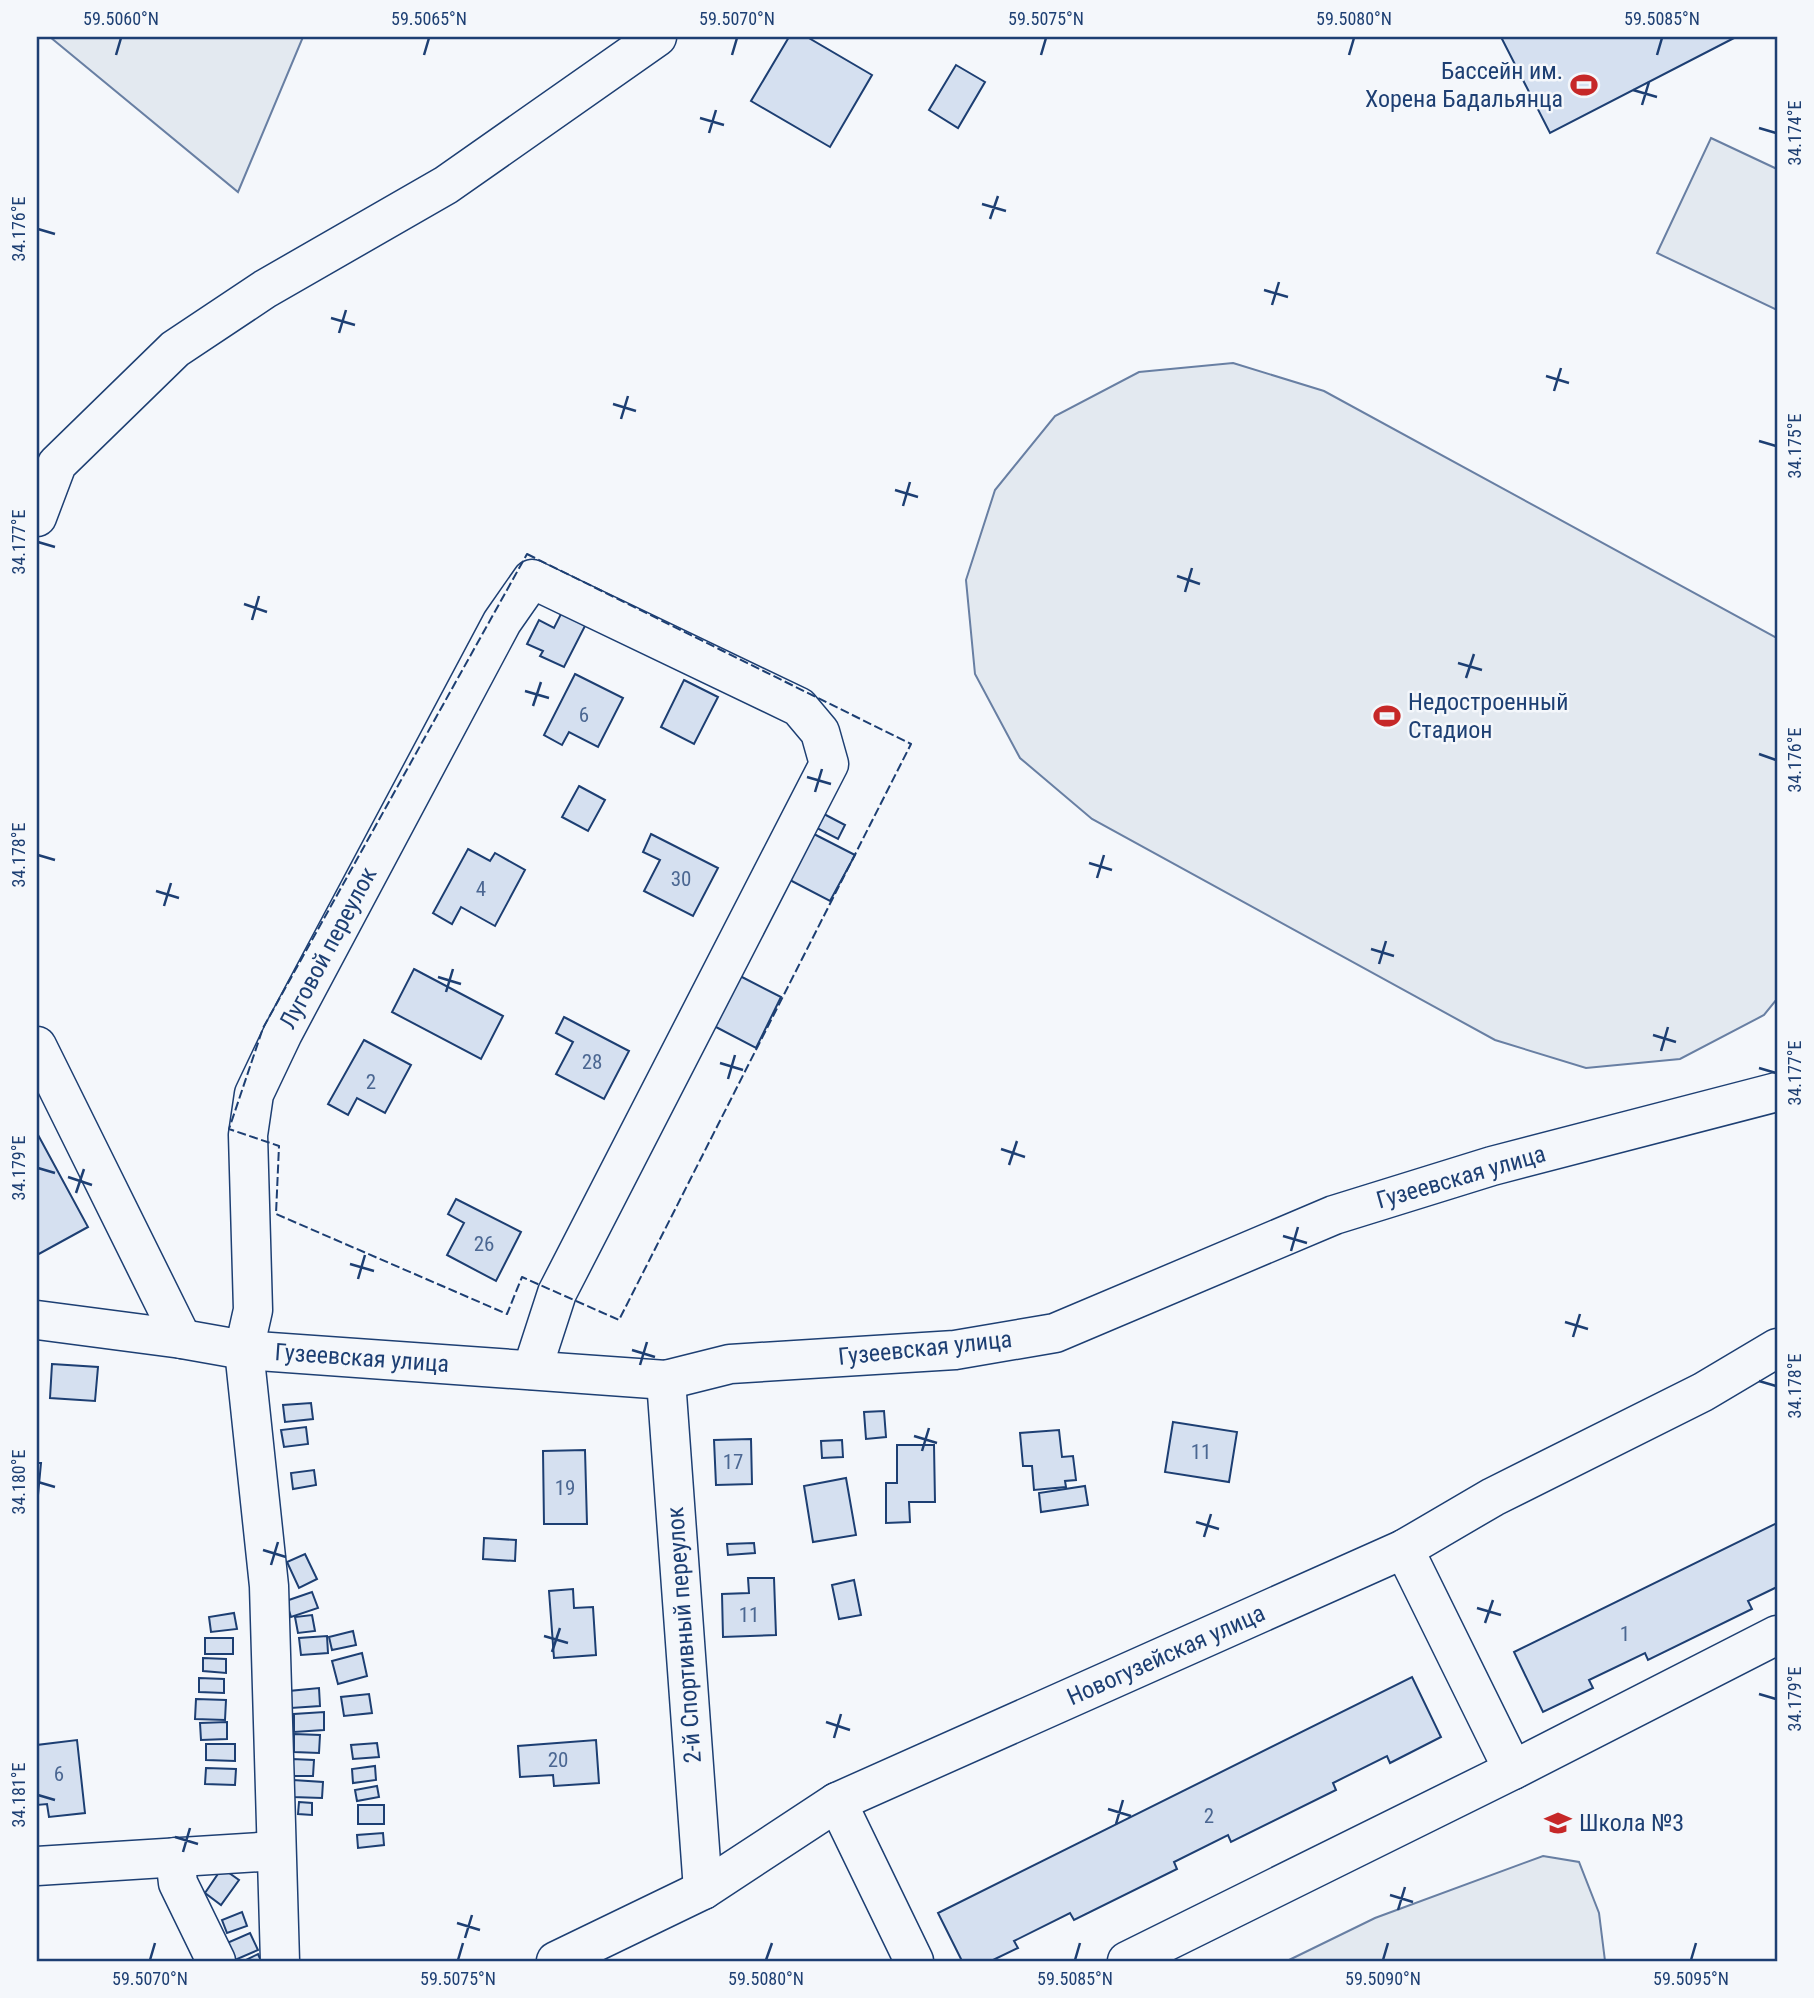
<svg xmlns="http://www.w3.org/2000/svg" width="1814" height="1998" font-family="'Roboto Condensed',sans-serif">
  <style>
    .green { fill: #e3e9f0; stroke: #687fa3; stroke-width: 2 }
    .building { fill: #d5e0f0; stroke: #1d3f73; stroke-width: 2 }
    .lines { fill: none; stroke-linecap: round; stroke-linejoin: round }
    .minor-casing { stroke: #1d3f73; stroke-width: 41 }
    .minor { stroke: #f4f7fb; stroke-width: 38 }
    .fence { stroke: #1d3f73; stroke-width: 2; stroke-dasharray: 9 3.5; stroke-linecap: butt }
    .ticks { fill: none; stroke: #1d3f73; stroke-width: 2.5 }
    .labels { text-anchor: middle; dominant-baseline: central; stroke-width: 5; stroke-linejoin: round; paint-order: stroke }
    .number-label { font-size: 21px; fill: #4b6792 }
    .poi-label { font-size: 24px; fill: #1d3f73; stroke: #f4f7fb; text-anchor: start }
    .street-label { font-size: 24px; fill: #1d3f73; stroke: #f4f7fb }
    .neatline { fill: none; stroke: #1d3f73; stroke-width: 2.5 }
    .ticks-label { font-size: 18px; text-anchor: middle; fill: #1d3f73 }
  </style>
  <rect width="100%" height="100%" fill="#f4f7fb"/>
  <g class="green">
    <path d="M50 37H303L238 192Z"/>
    <path d="M1711 138 1777 169V310L1657 253Z"/>
    <path d="M1233 363 1324 391 1777 638V999L1764 1015 1680 1059 1586 1068 1495 1040 1092 819 1020 758 975 674 966 580 995 490 1055 416 1139 372Z"/>
    <path d="M1543 1856 1579 1862 1599 1913 1605 1961H1287L1375 1918Z"/>
  </g>
  <g class="building">
    <path d="M789 37H807L872 75 830 147 751 101Z"/>
    <path d="M1501 37H1736L1550 133Z"/>
    <path d="M956 65 985 82 958 128 929 110Z"/>
    <path d="M562 612 586 624 564 667 540 656 543 651 527 644 539 620 554 628Z"/>
    <path d="M575 674 623 698 598 747 569 732 562 745 544 735Z"/>
    <path d="M684 680 718 697 694 744 661 727Z"/>
    <path d="M579 786 605 800 588 831 562 817Z"/>
    <path d="M822 813 845 825 838 839 815 827Z"/>
    <path d="M810 832 855 855 830 901 786 878Z"/>
    <path d="M651 834 718 868 693 916 644 891 660 860 643 852Z"/>
    <path d="M468 849 490 861 495 853 525 870 495 926 461 907 452 924 433 913Z"/>
    <path d="M414 969 503 1016 481 1059 392 1012Z"/>
    <path d="M740 976 781 997 756 1048 714 1026Z"/>
    <path d="M564 1017 629 1051 604 1099 556 1074 573 1042 556 1033Z"/>
    <path d="M364 1040 411 1065 385 1113 357 1098 348 1115 328 1104Z"/>
    <path d="M37 1133 88 1227 37 1255Z"/>
    <path d="M456 1199 521 1232 496 1281 447 1255 464 1223 448 1214Z"/>
    <path d="M52 1364 98 1367 95 1401 50 1398Z"/>
    <path d="M311 1403 313 1419 285 1422 283 1405Z"/>
    <path d="M884 1411 886 1437 866 1439 864 1412Z"/>
    <path d="M1173 1422 1237 1432 1229 1482 1165 1472Z"/>
    <path d="M306 1427 308 1444 284 1447 281 1430Z"/>
    <path d="M1059 1430 1062 1457 1073 1456 1076 1480 1065 1481 1066 1487 1034 1490 1032 1466H1023L1020 1433Z"/>
    <path d="M751 1439 752 1484 716 1485 714 1440Z"/>
    <path d="M842 1440 843 1457 822 1458 821 1441Z"/>
    <path d="M897 1445H934L935 1502H909L910 1522 886 1523V1483H897Z"/>
    <path d="M585 1450 587 1524H544L543 1451Z"/>
    <path d="M37 1463H41L38 1495H37Z"/>
    <path d="M314 1470 316 1485 293 1489 291 1473Z"/>
    <path d="M846 1478 856 1535 813 1542 804 1486Z"/>
    <path d="M1085 1486 1088 1505 1041 1512 1039 1493Z"/>
    <path d="M1777 1523V1587L1748 1601 1752 1609 1648 1660 1645 1653 1589 1680 1593 1688 1543 1712 1514 1652Z"/>
    <path d="M484 1538 516 1540 515 1561 483 1559Z"/>
    <path d="M754 1543 755 1553 728 1555 727 1544Z"/>
    <path d="M305 1554 317 1579 299 1588 287 1562Z"/>
    <path d="M748 1578H774L776 1635 723 1637 722 1594 749 1593Z"/>
    <path d="M854 1580 861 1615 839 1619 832 1585Z"/>
    <path d="M573 1589 574 1608 593 1607 596 1655 554 1658 549 1591Z"/>
    <path d="M312 1592 318 1608 291 1617 286 1601Z"/>
    <path d="M234 1613 237 1629 211 1632 209 1617Z"/>
    <path d="M312 1615 315 1631 298 1633 295 1617Z"/>
    <path d="M353 1631 356 1645 332 1650 329 1637Z"/>
    <path d="M327 1636 328 1653 301 1655 299 1638Z"/>
    <rect x="205" y="1638" width="28" height="16"/>
    <path d="M362 1653 367 1676 338 1684 332 1661Z"/>
    <path d="M203 1658 226 1659V1673L203 1671Z"/>
    <path d="M1412 1677 1441 1737 1390 1763 1387 1756 1333 1783 1336 1790 1231 1842 1228 1835 1174 1862 1177 1869 1074 1920 1070 1913 1014 1941 1018 1948 991 1961H962L938 1913Z"/>
    <path d="M199 1678 224 1679V1693L199 1692Z"/>
    <path d="M319 1688 320 1706 291 1708 289 1691Z"/>
    <path d="M369 1694 372 1713 344 1716 341 1697Z"/>
    <path d="M196 1699 226 1700 225 1720 195 1719Z"/>
    <path d="M324 1712V1730L294 1732V1714Z"/>
    <path d="M227 1722V1739L201 1740 200 1723Z"/>
    <path d="M294 1734 320 1735 319 1753 294 1752Z"/>
    <path d="M77 1740 85 1813 49 1817 47 1804 37 1805V1745Z"/>
    <path d="M596 1740 599 1783 554 1786 553 1775 520 1777 518 1746Z"/>
    <path d="M377 1743 379 1757 353 1759 351 1745Z"/>
    <path d="M206 1744H235V1761L206 1760Z"/>
    <path d="M292 1759 314 1760 313 1776H291Z"/>
    <path d="M375 1766 376 1780 353 1783 352 1769Z"/>
    <path d="M206 1768 236 1769 235 1785 205 1784Z"/>
    <path d="M293 1780 323 1782 322 1798 292 1797Z"/>
    <path d="M377 1786 379 1797 357 1801 355 1790Z"/>
    <path d="M299 1802 312 1803V1815L298 1814Z"/>
    <rect x="358" y="1805" width="26" height="19"/>
    <path d="M383 1833 384 1845 358 1848 357 1835Z"/>
    <path d="M222 1868 239 1880 221 1905 205 1893Z"/>
    <path d="M242 1912 247 1926 227 1933 222 1920Z"/>
    <path d="M250 1933 258 1950 235 1960 227 1943Z"/>
    <path d="M258 1954 261 1961H244Z"/>
  </g>
  <g class="lines">
    <g class="minor-casing">
      <g id="minor">
        <path d="M37 517 57 464 175 349 265 289 446 185 657 37"/>
        <path d="M37 1046 182 1339"/>
        <path d="M37 1320 182 1339 244 1350 666 1380 730 1364 955 1350 1055 1333 1334 1215 1492 1166 1777 1092"/>
        <path d="M666 1380 703 1890"/>
        <path d="M1404 1549 1513 1770"/>
        <path d="M837 1802 914 1961"/>
        <path d="M175 1857 178 1883 216 1961"/>
        <path d="M37 1866 276 1851"/>
        <path d="M280 1961 269 1586 244 1350 253 1310 248 1135 254 1094 283 1033 502 622 532 579 799 707 820 732 829 764 557 1293 532 1370"/>
        <path d="M556 1961 703 1890 837 1802 1404 1549 1493 1497 1703 1392 1777 1348"/>
        <path d="M1127 1961 1513 1770 1777 1635"/>
      </g>
    </g>
    <use href="#minor" class="minor"/>
    <path class="fence" d="M527 554 911 744 619 1320 522 1277 507 1314 276 1214 279 1146 229 1129 263 1028Z"/>
  </g>
  <path class="ticks" d="M116 55 121 38M424 55 429 38M732 55 737 38M1041 55 1046 38M1349 55 1354 38M1657 55 1662 38M1633 90 1657 97M1642 105 1649 82M700 118 724 125M1759 128 1776 133M709 133 716 110M982 204 1006 211M990 219 998 196M38 229 55 234M1264 290 1288 297M1272 305 1279 282M331 318 355 325M339 333 346 310M1546 376 1569 383M1554 391 1561 368M613 404 636 411M621 419 628 396M1759 441 1776 446M895 490 918 497M903 506 910 482M38 542 55 547M1177 576 1200 584M1185 592 1192 568M244 604 267 612M252 620 259 596M1458 663 1482 670M1466 678 1474 654M525 691 549 698M533 706 541 682M1759 754 1776 760M807 777 831 784M815 792 822 769M38 855 55 860M1089 863 1112 870M1097 878 1104 855M156 891 179 898M164 906 171 883M1371 949 1394 956M1379 964 1386 941M438 977 461 984M446 992 453 969M1653 1035 1676 1042M1661 1051 1668 1027M720 1063 743 1070M1759 1068 1776 1073M728 1079 735 1055M1001 1149 1025 1157M1009 1165 1017 1141M38 1168 55 1173M68 1177 92 1185M76 1193 84 1169M1283 1236 1307 1243M1291 1251 1298 1227M350 1264 374 1271M358 1279 365 1255M1565 1322 1588 1329M1573 1337 1580 1314M632 1350 655 1357M640 1365 647 1342M1759 1381 1776 1386M914 1436 937 1443M922 1451 929 1428M38 1482 55 1487M1196 1522 1219 1529M1204 1537 1211 1514M263 1550 286 1557M271 1565 278 1542M1477 1608 1501 1615M1485 1623 1493 1600M544 1636 568 1643M552 1652 560 1628M1759 1694 1776 1699M826 1722 850 1730M834 1738 841 1714M38 1795 55 1800M1108 1809 1131 1816M1116 1824 1123 1800M175 1837 198 1844M183 1852 190 1828M1390 1895 1413 1902M1398 1910 1405 1887M457 1923 480 1930M465 1938 472 1915M150 1960 155 1943M458 1960 463 1943M766 1960 772 1943M1075 1960 1080 1943M1383 1960 1388 1943M1691 1960 1696 1943"/>
  <defs>
    <g id="stadium-bare" transform="scale(2.1)"><path d="M0-5a6.5 5 0 1 0 0 10a6.5 5 0 1 0 0-10ZM-3.5-1.8h7v3.6h-7Z" fill="#c62828" stroke="#f4f7fb" stroke-width="2.5" paint-order="stroke"/></g>
    <g id="school-bare" transform="scale(2.1)"><path d="M0-5L7-2L0 1L-7-2ZM-4 1L0 2.5L4 1V4Q0 6-4 4Z" fill="#c62828" stroke="#f4f7fb" stroke-width="2.5" paint-order="stroke"/></g>
  </defs>
  <g fill-rule="evenodd">
    <use href="#stadium-bare" x="1584" y="85"/>
    <use href="#stadium-bare" x="1387" y="716"/>
    <use href="#school-bare" x="1558" y="1823"/>
  </g>
  <g class="labels">
    <g class="number-label">
      <text x="584" y="715">6</text>
      <text x="681" y="879">30</text>
      <text x="481" y="889">4</text>
      <text x="592" y="1062">28</text>
      <text x="371" y="1082">2</text>
      <text x="484" y="1244">26</text>
      <text x="1201" y="1452">11</text>
      <text x="733" y="1462">17</text>
      <text x="565" y="1488">19</text>
      <text x="749" y="1615">11</text>
      <text x="1625" y="1634">1</text>
      <text x="558" y="1760">20</text>
      <text x="59" y="1774">6</text>
      <text x="1209" y="1816">2</text>
    </g>
    <g class="poi-label">
      <text x="1563" y="71" text-anchor="end">Бассейн им.<tspan x="1563" dy="28">Хорена Бадальянца</tspan></text>
      <text x="1408" y="702">Недостроенный<tspan x="1408" dy="28">Стадион</tspan></text>
      <text x="1579" y="1823">Школа №3</text>
    </g>
    <g class="street-label">
      <text transform="translate(328 948) rotate(-62)">Луговой переулок</text>
      <text transform="translate(1461 1177) rotate(-16)">Гузеевская улица</text>
      <text transform="translate(925 1348) rotate(-6)">Гузеевская улица</text>
      <text transform="translate(362 1358) rotate(4)">Гузеевская улица</text>
      <text transform="translate(684 1635) rotate(-94)">2-й Спортивный переулок</text>
      <text transform="translate(1166 1655) rotate(-24)">Новогузейская улица</text>
    </g>
  </g>
  <rect width="1814" height="1998" fill="none" stroke="#f4f7fb" stroke-width="77"/>
  <rect x="38" y="38" width="1738" height="1922" class="neatline"/>
  <g class="ticks-label">
    <text x="121" y="25">59.5060°N</text>
    <text x="429" y="25">59.5065°N</text>
    <text x="737" y="25">59.5070°N</text>
    <text x="1046" y="25">59.5075°N</text>
    <text x="1354" y="25">59.5080°N</text>
    <text x="1662" y="25">59.5085°N</text>
    <text transform="translate(1795 133) rotate(-90)" y="6">34.174°E</text>
    <text transform="translate(19 229) rotate(-90)" y="6">34.176°E</text>
    <text transform="translate(1795 446) rotate(-90)" y="6">34.175°E</text>
    <text transform="translate(19 542) rotate(-90)" y="6">34.177°E</text>
    <text transform="translate(1795 760) rotate(-90)" y="6">34.176°E</text>
    <text transform="translate(19 855) rotate(-90)" y="6">34.178°E</text>
    <text transform="translate(1795 1073) rotate(-90)" y="6">34.177°E</text>
    <text transform="translate(19 1168) rotate(-90)" y="6">34.179°E</text>
    <text transform="translate(1795 1386) rotate(-90)" y="6">34.178°E</text>
    <text transform="translate(19 1482) rotate(-90)" y="6">34.180°E</text>
    <text transform="translate(1795 1699) rotate(-90)" y="6">34.179°E</text>
    <text transform="translate(19 1795) rotate(-90)" y="6">34.181°E</text>
    <text x="150" y="1985">59.5070°N</text>
    <text x="458" y="1985">59.5075°N</text>
    <text x="766" y="1985">59.5080°N</text>
    <text x="1075" y="1985">59.5085°N</text>
    <text x="1383" y="1985">59.5090°N</text>
    <text x="1691" y="1985">59.5095°N</text>
  </g>
</svg>
